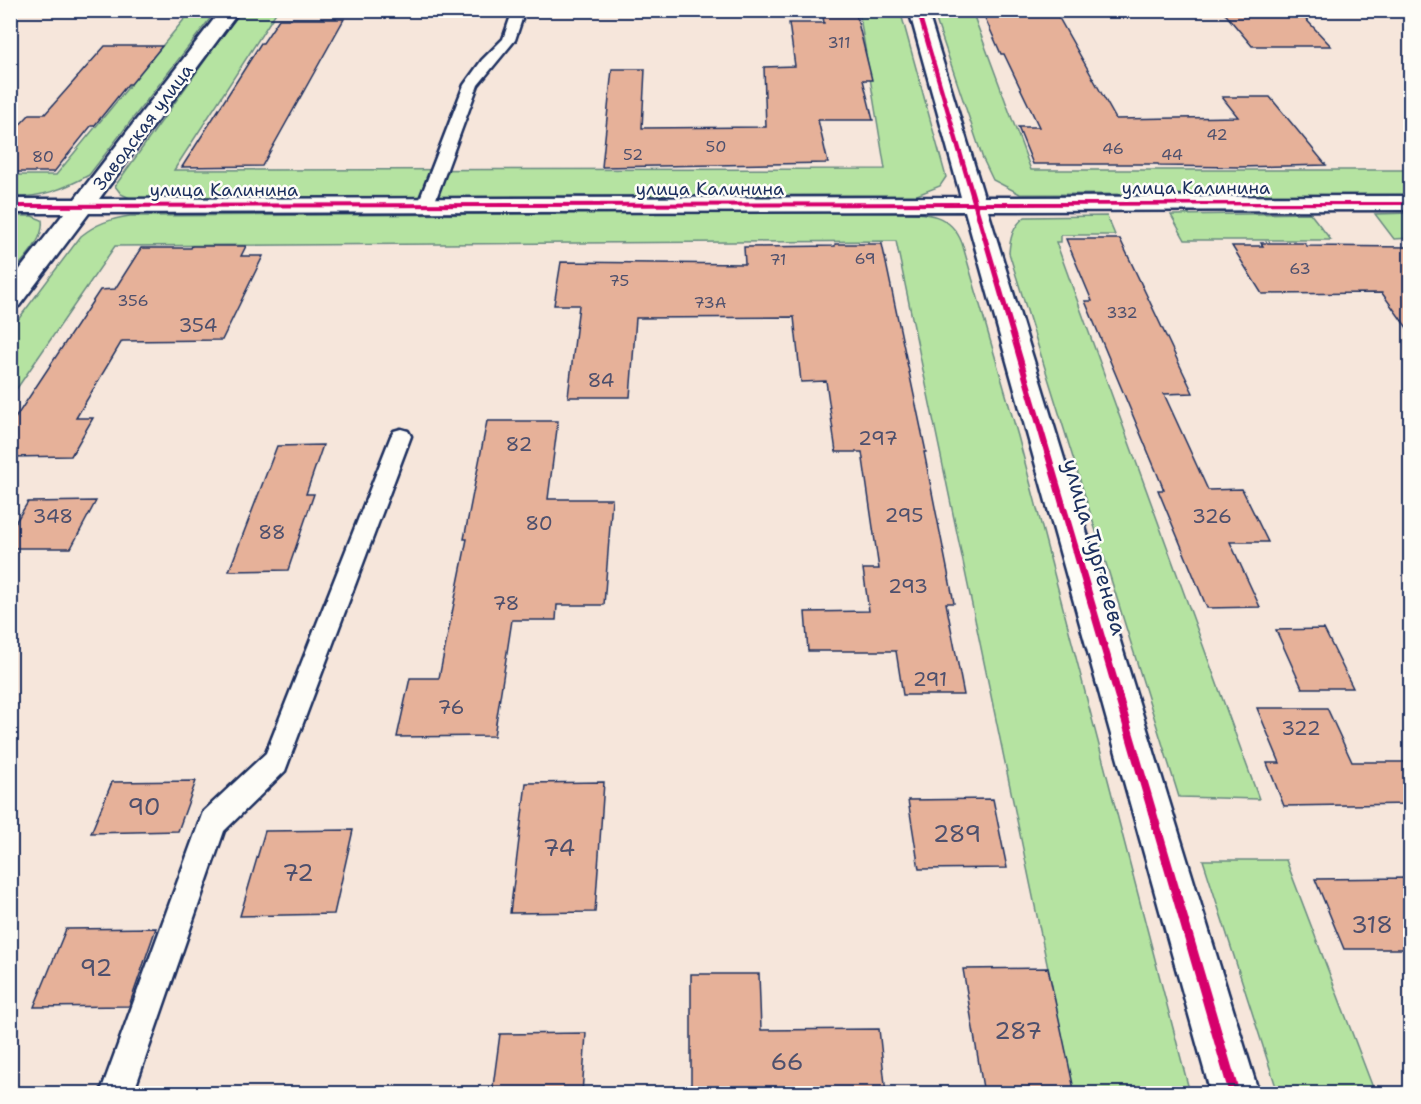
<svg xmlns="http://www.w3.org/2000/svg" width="1421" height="1104" font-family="'Shantell Sans',sans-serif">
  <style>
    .green { fill: #b5e3a1; stroke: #688980; stroke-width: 1.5 }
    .building { fill: #e6b199; stroke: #1b2f5e; stroke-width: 1.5 }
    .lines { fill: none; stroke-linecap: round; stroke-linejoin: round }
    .lane-casing { stroke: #1b2f5e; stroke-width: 5 }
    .street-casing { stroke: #1b2f5e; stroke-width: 5 }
    .lane { fill: #fdfcf7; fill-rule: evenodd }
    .street { fill: #fdfcf7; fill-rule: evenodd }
    .cycleway-casing { stroke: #fdfcf7; stroke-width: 3 }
    .cycleway { fill: #d6006c; fill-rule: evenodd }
    .labels { text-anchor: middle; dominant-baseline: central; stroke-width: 5; stroke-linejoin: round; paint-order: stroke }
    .far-number-label { font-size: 16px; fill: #4e506d }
    .far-street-label { font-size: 18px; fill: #1b2f5e; stroke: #fdfcf7 }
    .number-label { font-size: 20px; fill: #4e506d }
    .street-label { font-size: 22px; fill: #1b2f5e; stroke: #fdfcf7 }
    .near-number-label { font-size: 24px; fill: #4e506d }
  </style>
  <rect width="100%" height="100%" fill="#f6e6db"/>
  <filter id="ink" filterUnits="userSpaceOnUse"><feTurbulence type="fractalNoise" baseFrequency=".0167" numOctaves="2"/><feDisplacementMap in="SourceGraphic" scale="12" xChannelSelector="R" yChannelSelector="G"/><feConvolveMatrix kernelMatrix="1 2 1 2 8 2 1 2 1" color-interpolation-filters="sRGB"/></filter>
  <g filter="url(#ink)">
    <g class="green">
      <path d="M241 10 277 11 174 170 885 169 859 11 900 10 946 177 940 186 917 195 130 198 121 194 115 186Z"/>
      <path d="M191 11H216L89 175C64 189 40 198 11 197V175H56Z"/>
      <path d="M933 11H972L1031 170H1410V195L1020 194 993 180 983 159Z"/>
      <path d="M890 212C921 213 949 210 962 243L1018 436 1190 1093H1074L896 241 115 246 11 397V329L81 236C96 224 110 219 130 216Z"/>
      <path d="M1310 213 1331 240H1185L1171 215Z"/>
      <path d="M1410 213V238L1394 239 1375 214Z"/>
      <path d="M11 216H32L42 220C45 241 22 260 11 275Z"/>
      <path d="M1107 216 1115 235H1061V242H1056L1259 799 1179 797 1009 253C1010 238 1013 226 1025 217Z"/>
      <path d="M1203 860H1286L1375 1093H1278Z"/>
    </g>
    <g class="building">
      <path d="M822 10H855L872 80H863L873 120H818L828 163 602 167 612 69H645L642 128 766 127 764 67 795 66 789 23H824Z"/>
      <path d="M1222 10 1299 12 1331 46H1252Z"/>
      <path d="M982 11H1055L1116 119 1238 117 1222 97H1270L1326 165 1239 167 1160 166 1158 164H1033L1018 127H1039L1004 54H1001Z"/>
      <path d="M279 19H344L262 166 182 167 261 43H263Z"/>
      <path d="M105 46H162L131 84H128L94 126H91L54 172H10V135L30 114H45Z"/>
      <path d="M1066 239H1120L1193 393 1164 394 1208 490 1242 489 1268 542H1230L1260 607 1207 608 1158 490H1164L1085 301H1092Z"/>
      <path d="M1261 243H1304L1307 246 1410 247V332L1382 293 1262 294 1232 246H1263Z"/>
      <path d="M835 244H882L926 452H924L954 603H946L964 695H903L896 651H808L805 612 869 611 863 569H879L862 452H836L826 381 801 382 794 317 636 318 630 397H568L579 305H554L561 262 745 264 744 247 835 246Z"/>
      <path d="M192 246H246L241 256H263L222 340 122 341 76 418H93L71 456 10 457V426L100 290 115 289 141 248H191Z"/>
      <path d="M487 421H558L548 499H612L604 605H557L556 620H512L494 736 397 737 410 678H439L467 539H464Z"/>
      <path d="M323 445 306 494H314L288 570 229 571 277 446Z"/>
      <path d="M96 501 71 548H10V531L28 502Z"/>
      <path d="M1324 629 1353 688H1302L1276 630Z"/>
      <path d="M1257 708H1327L1352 762H1410V804L1284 806 1267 763H1280Z"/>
      <path d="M196 781 178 831 91 833 112 782Z"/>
      <path d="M604 782 595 912 510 913 526 783Z"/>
      <path d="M993 799 1007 868 919 869 908 800Z"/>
      <path d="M353 830 334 914 240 916 265 831Z"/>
      <path d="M1410 878V949H1344L1315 879Z"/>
      <path d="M156 928 129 1006 34 1007 66 929Z"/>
      <path d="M1048 968 1075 1094H984L963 969Z"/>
      <path d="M691 974H759L761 1030 879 1029 886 1094H691Z"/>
      <path d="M586 1033 582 1094H492L500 1034Z"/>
    </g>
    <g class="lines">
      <g class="lane-casing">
        <g id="lane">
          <path d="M513 10H525L515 40 478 85 434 204 426 209 420 207 418 204 464 85 482 60 503 39Z"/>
          <path d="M401 429 408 431 411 436 285 771 224 831 133 1094H100L203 812 266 753 391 436 394 431Z"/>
        </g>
      </g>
      <g class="street-casing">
        <path id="street" d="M221 10H240L99 199 961 197 909 10H927L984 197 1410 196V210L988 211 1259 1094H1211L965 211 89 213 19 306 10 308V282L64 213H10V199H75Z"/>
      </g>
      <use href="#lane" class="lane"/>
      <use href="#street" class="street"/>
      <g class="cycleway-casing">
        <path id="cycleway" d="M916 10H920L977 202H1410V205L978 206 1240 1094H1229L973 206 10 208V204L972 202Z"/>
      </g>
      <use href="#cycleway" class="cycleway"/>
    </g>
  </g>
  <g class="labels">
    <g class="far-number-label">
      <text x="839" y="42">311</text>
      <text x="1217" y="134">42</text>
      <text x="716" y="146">50</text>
      <text x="1113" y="148">46</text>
      <text x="633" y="154">52</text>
      <text x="1172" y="154">44</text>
      <text x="43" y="156">80</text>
      <text x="865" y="258">69</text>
      <text x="778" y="259">71</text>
      <text x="1300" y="268">63</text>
      <text x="619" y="280">75</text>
      <text x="133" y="300">356</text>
      <text x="710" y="302">73А</text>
      <text x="1122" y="312">332</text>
    </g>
    <g class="far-street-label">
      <text transform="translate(143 127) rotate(-53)">Заводская улица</text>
      <text x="1196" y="188">улица Калинина</text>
      <text x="710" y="189">улица Калинина</text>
      <text x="224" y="190">улица Калинина</text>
    </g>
    <g class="number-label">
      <text x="198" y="325">354</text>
      <text x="601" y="380">84</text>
      <text x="878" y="438">297</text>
      <text x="519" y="444">82</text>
      <text x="904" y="515">295</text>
      <text x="53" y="516">348</text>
      <text x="1212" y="516">326</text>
      <text x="539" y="523">80</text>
      <text x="272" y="532">88</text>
      <text x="908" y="586">293</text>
      <text x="506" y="603">78</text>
      <text x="930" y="679">291</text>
      <text x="451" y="707">76</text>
      <text x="1301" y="728">322</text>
    </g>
    <g class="street-label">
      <text transform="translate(1095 547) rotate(74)">улица Тургенева</text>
    </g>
    <g class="near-number-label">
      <text x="144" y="807">90</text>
      <text x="957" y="834">289</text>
      <text x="559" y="848">74</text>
      <text x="298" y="873">72</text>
      <text x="1372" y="925">318</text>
      <text x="96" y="968">92</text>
      <text x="1018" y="1031">287</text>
      <text x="787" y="1062">66</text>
    </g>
  </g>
  <rect width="1421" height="1104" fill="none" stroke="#fdfcf7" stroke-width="36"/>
  <rect x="18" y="18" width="1385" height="1068" fill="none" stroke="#1b2f5e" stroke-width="2" filter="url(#ink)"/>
</svg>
